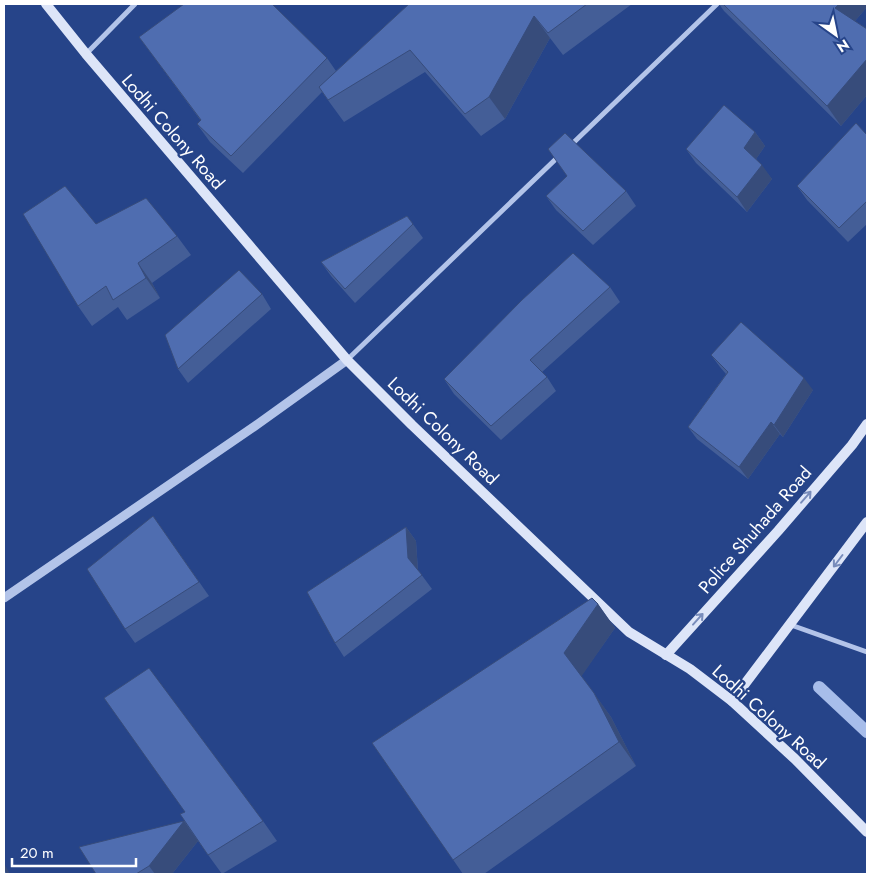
<svg xmlns="http://www.w3.org/2000/svg" width="871" height="878" font-family="Jost,sans-serif">
  <style>
    .lines { fill: none; stroke-linecap: round; stroke-linejoin: round }
    .stream { stroke: #a7bdea; stroke-width: 12 }
    .minor { stroke: #b3c4e9; stroke-width: 5 }
    .tertiary { stroke: #b3c4e9; stroke-width: 9 }
    .secondary { stroke: #dde5f8; stroke-width: 10 }
    .wall { fill: #445e97 }
    .shaded-wall { fill: #374c7b }
    .building { fill: #4f6db0; stroke: #374c7b }
    .oneway { stroke: #788cbb }
    .labels { text-anchor: middle; dominant-baseline: central; stroke-width: 4.5; stroke-linejoin: round; paint-order: stroke }
    .street-label { font-size: 18px; fill: #fff; stroke: #264489 }
  </style>
  <rect width="100%" height="100%" fill="#264489"/>
  <g class="lines">
    <path class="stream" d="M819 687 867 732"/>
    <g class="minor">
      <path d="M86 54 135 4"/>
      <path d="M570 146 717 4"/>
      <path d="M347 360 560 155"/>
      <path d="M791 625 867 652"/>
    </g>
    <path class="tertiary" d="M4 598 255 426 347 360"/>
    <g class="secondary">
      <path d="M46 4 86 54 347 360 412 425 629 632 690 669 732 701 795 759 867 832"/>
      <path d="M666 655 778 531 852 445 867 424"/>
      <path d="M732 701 867 522"/>
    </g>
  </g>
  <g class="wall">
    <path d="M409 4H632L563 55 550 38 505 119 481 136 425 72 344 122 322 92 243 173 210 142 197 124 201 121 139 37 274 6 327 58 336 71Z"/>
    <path d="M719 4H867V7L855 21 867 29V95L841 126 724 11Z"/>
    <path d="M755 132 765 146 756 159 772 179 747 212 696 163 686 149Z"/>
    <path d="M867 135V224L848 242 807 200 797 186Z"/>
    <path d="M626 191 636 206 593 245 556 210 546 196Z"/>
    <path d="M407 216 423 238 355 303 331 276 321 262Z"/>
    <path d="M96 224 177 236 191 255 152 283 160 298 127 320 118 307 92 326 78 306Z"/>
    <path d="M610 287 620 302 542 372 547 377 556 391 501 440 454 394 444 379Z"/>
    <path d="M262 294 271 309 188 383 178 369Z"/>
    <path d="M711 355 813 390 783 437 780 434 748 479 697 439 688 427 726 374 720 367Z"/>
    <path d="M153 516 209 596 135 643 125 629Z"/>
    <path d="M406 527 416 541 418 570 432 589 344 657 335 643Z"/>
    <path d="M598 604 615 628 581 676 611 717 636 766 484 874H463L372 743Z"/>
    <path d="M184 821H263L277 841 222 874 198 841 172 874H96Z"/>
  </g>
  <g class="shaded-wall">
    <path d="M839 4H867V7L849 28 835 8Z"/>
    <path d="M534 16 550 38 505 119 489 97Z"/>
    <path d="M867 59V95L841 126 827 106Z"/>
    <path d="M755 132 765 146 754 162 744 148Z"/>
    <path d="M762 165 772 179 747 212 737 197Z"/>
    <path d="M138 263 152 283 160 298 146 278Z"/>
    <path d="M804 378 813 390 783 437 774 425Z"/>
    <path d="M771 422 780 434 748 479 739 467Z"/>
    <path d="M406 527 416 541 418 573 408 558Z"/>
    <path d="M598 604 615 628 581 677 564 653Z"/>
    <path d="M594 693 611 717 636 766 619 742Z"/>
    <path d="M184 821 198 841 172 874H155L149 866Z"/>
    <path d="M4 863 10 874H7L4 868Z"/>
  </g>
  <g class="building">
    <path d="M184 4H272L327 58 231 156 197 124 201 120 139 37Z"/>
    <path d="M409 4H587L548 33 534 16 489 97 465 114 410 50 328 100 319 87Z"/>
    <path d="M723 4H839L835 8 867 29V59L827 106Z"/>
    <path d="M724 105 755 132 744 148 762 165 737 197 686 149Z"/>
    <path d="M856 123 867 135V201L839 228 797 186Z"/>
    <path d="M565 133 626 191 583 231 546 196 567 176 548 149Z"/>
    <path d="M65 186 96 224 146 198 177 236 138 263 146 278 113 300 106 286 78 306 23 214Z"/>
    <path d="M407 216 413 224 345 289 321 262Z"/>
    <path d="M573 253 610 287 530 360 547 377 491 426 444 379 522 300Z"/>
    <path d="M239 270 262 294 178 369 165 335Z"/>
    <path d="M741 322 804 378 774 425 771 422 739 467 688 427 728 372 711 355Z"/>
    <path d="M153 516 199 582 125 629 87 569Z"/>
    <path d="M406 527 408 558 422 575 335 643 307 592Z"/>
    <path d="M592 598 598 604 564 653 594 693 619 742 453 860 372 743Z"/>
    <path d="M149 668 263 821 208 855 180 814 185 812 104 698Z"/>
    <path d="M184 821 149 866 136 874H96L79 847Z"/>
    <path d="M4 868 7 874H4Z"/>
  </g>
  <defs><path id="oneway-shaft" d="M-6 0H5M1.5-3L5.5 0L1.5 3" fill="none" stroke-width="1.6" stroke-linecap="round" stroke-linejoin="round" transform="scale(1.25)"/></defs>
  <g class="oneway">
    <use href="#oneway-shaft" transform="translate(806 497) rotate(-49)"/>
    <use href="#oneway-shaft" transform="translate(838 561) rotate(127)"/>
    <use href="#oneway-shaft" transform="translate(698 619) rotate(-48)"/>
  </g>
  <g class="labels">
    <g class="street-label">
      <text transform="translate(173 132) rotate(49)">Lodhi Colony Road</text>
      <text transform="translate(443 431) rotate(44)">Lodhi Colony Road</text>
      <text transform="translate(755 530) rotate(-49)">Police Shuhada Road</text>
      <text transform="translate(769 717) rotate(42)">Lodhi Colony Road</text>
    </g>
  </g>
  <rect width="871" height="878" fill="none" stroke="#ffffff" stroke-width="10"/>
  <g transform="translate(836 35) rotate(147)" stroke="#264489" stroke-width="4" paint-order="stroke">
  <path d="M0-4L9 19L0 12L-9 19Z" fill="#ffffff"/>
  <text y="-8" font-size="14" font-weight="bold" text-anchor="middle" fill="#ffffff">N</text>
  </g>
  <path d="M12 858v8h124v-8" fill="none" stroke="#ffffff" stroke-width="2.5"/>
  <text x="20" y="858" font-size="15" fill="#ffffff" stroke="#264489" stroke-width="4" paint-order="stroke">20 m</text>
</svg>
